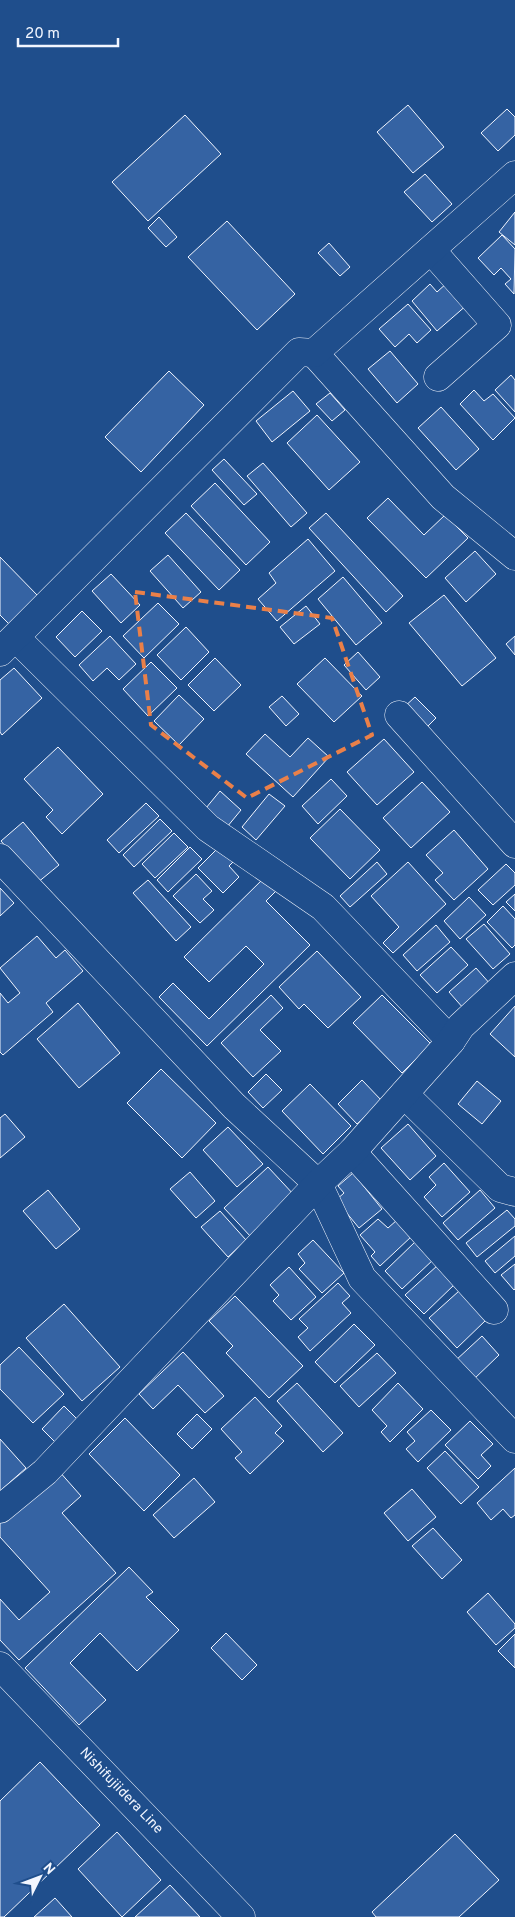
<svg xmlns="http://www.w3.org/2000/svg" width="515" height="1917" font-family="Overpass,sans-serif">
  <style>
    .building { fill: #3563a3; stroke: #f2f6ff }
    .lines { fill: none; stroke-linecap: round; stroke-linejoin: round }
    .minor-casing { stroke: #f2f6ff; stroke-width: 29 }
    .secondary-casing { stroke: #f2f6ff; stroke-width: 29 }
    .minor { stroke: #1f4e8c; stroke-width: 28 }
    .secondary { stroke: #1f4e8c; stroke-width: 28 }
    .marked { fill: none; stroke: #ea8049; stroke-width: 4; stroke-dasharray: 10 6; stroke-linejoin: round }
    .labels { text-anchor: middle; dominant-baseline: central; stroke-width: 4; stroke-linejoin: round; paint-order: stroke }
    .street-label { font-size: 14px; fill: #f2f6ff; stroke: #1f4e8c }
  </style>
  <rect width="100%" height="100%" fill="#1f4e8c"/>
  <g class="building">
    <path d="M408 105 444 147 413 173 377 132Z"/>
    <path d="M507 109 515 117V135L498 151 481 133Z"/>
    <path d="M185 115 221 154 148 221 112 182Z"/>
    <path d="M425 174 452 204 432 222 404 192Z"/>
    <path d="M515 212V245L499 232Z"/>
    <path d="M159 217 177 237 166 247 148 228Z"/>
    <path d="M227 221 295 294 257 330 188 257Z"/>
    <path d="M502 235 515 249 514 294 505 284 511 279 501 268 494 275 478 258Z"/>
    <path d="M329 243 350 267 340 276 318 253Z"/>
    <path d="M448 282 468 304 437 331 412 301 430 284 437 292Z"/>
    <path d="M408 304 431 330 417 343 409 334 395 347 379 329Z"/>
    <path d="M390 351 418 384 397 403 368 369Z"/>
    <path d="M169 371 204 405 141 472 105 437Z"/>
    <path d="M511 375 515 380V412L495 390Z"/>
    <path d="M474 390 484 401 493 394 515 418 493 440 460 404Z"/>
    <path d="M293 391 310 411 272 442 256 421Z"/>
    <path d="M330 393 345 410 332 421 316 404Z"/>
    <path d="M441 407 479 449 456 470 418 428Z"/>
    <path d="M317 415 360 462 329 490 287 443Z"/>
    <path d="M224 459 257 494 244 505 212 470Z"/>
    <path d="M263 463 307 513 291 527 247 476Z"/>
    <path d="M215 483 270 542 246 565 191 506Z"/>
    <path d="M388 498 424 535 445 515 468 538 426 578 367 518Z"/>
    <path d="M186 513 240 570 219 590 165 533Z"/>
    <path d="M326 513 403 596 386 612 309 528Z"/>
    <path d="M308 539 335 571 277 621 258 599 276 583 269 573Z"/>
    <path d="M475 551 496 574 466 602 445 578Z"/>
    <path d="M168 555 201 592 183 608 150 571Z"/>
    <path d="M0 557 38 596 9 624 0 615Z"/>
    <path d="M111 574 140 605 121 623 92 591Z"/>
    <path d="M343 577 382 623 356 645 318 599Z"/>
    <path d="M444 595 496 658 462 686 409 623Z"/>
    <path d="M158 603 179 624 144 658 123 636Z"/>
    <path d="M306 606 320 624 294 644 280 627Z"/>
    <path d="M82 611 102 631 75 657 56 637Z"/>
    <path d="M186 627 209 652 181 680 157 655Z"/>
    <path d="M110 636 136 664 119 680 107 668 93 681 79 665Z"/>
    <path d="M515 636V655L506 644Z"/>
    <path d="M358 652 380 677 366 690 344 665Z"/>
    <path d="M215 658 241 685 214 711 188 685Z"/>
    <path d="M325 658 362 696 334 722 297 684Z"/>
    <path d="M151 662 177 688 148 716 123 689Z"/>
    <path d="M14 668 42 698 2 735 0 732V680Z"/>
    <path d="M179 695 204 719 179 745 154 721Z"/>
    <path d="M282 696 299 714 286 726 269 707Z"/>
    <path d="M415 697 436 718 424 730 403 708Z"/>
    <path d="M265 734 290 757 308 738 329 757 293 797 246 754Z"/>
    <path d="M384 739 414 772 377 805 347 772Z"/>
    <path d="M58 747 103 794 62 834 46 817 53 810 24 779Z"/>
    <path d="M331 779 347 796 318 824 302 806Z"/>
    <path d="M422 782 450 812 411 848 383 818Z"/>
    <path d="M220 791 241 810 227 827 206 808Z"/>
    <path d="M269 794 285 806 256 840 242 827Z"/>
    <path d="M146 803 159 816 119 853 107 840Z"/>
    <path d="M340 809 380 850 350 879 310 838Z"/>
    <path d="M160 819 172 831 134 867 123 855Z"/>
    <path d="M23 822 59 865 37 883 1 841Z"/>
    <path d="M454 830 488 869 454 900 435 880 443 873 426 855Z"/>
    <path d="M174 833 188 847 155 878 142 864Z"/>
    <path d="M222 844 237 858 229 866 239 877 223 893 198 868Z"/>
    <path d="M190 847 202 859 168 892 157 880Z"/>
    <path d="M377 862 387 874 350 907 340 896Z"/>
    <path d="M408 862 446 904 393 953 383 943 399 927 371 896Z"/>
    <path d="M506 864 515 873V885L493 905 478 890Z"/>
    <path d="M196 874 212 891 203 899 214 910 200 923 173 896Z"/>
    <path d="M268 874 281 886 266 901 310 945 207 1046 159 997 173 983 209 1019 264 964 246 946 209 982 184 957Z"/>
    <path d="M148 880 191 927 176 941 133 893Z"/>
    <path d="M0 888 14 903 0 916Z"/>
    <path d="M515 894V911L506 902Z"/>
    <path d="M469 897 486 915 460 939 444 921Z"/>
    <path d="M503 906 515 919V945L512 948 487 922Z"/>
    <path d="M484 924 510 954 493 969 466 939Z"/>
    <path d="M436 925 450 942 417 971 403 955Z"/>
    <path d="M37 936 56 958 65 950 83 971 46 1003 53 1012 3 1055 0 1052V993L8 1003 20 993 0 968Z"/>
    <path d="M451 947 468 965 437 993 420 975Z"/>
    <path d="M317 951 361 997 328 1028 304 1004 299 1009 279 987Z"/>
    <path d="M476 968 491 985 464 1009 449 992Z"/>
    <path d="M271 995 283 1008 260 1030 281 1051 253 1077 221 1043Z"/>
    <path d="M382 995 431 1044 402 1073 353 1023Z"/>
    <path d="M78 1003 120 1053 79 1088 37 1039Z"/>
    <path d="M515 1006V1057L490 1034Z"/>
    <path d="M161 1069 216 1123 182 1158 127 1103Z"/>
    <path d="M266 1074 282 1090 263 1108 248 1092Z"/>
    <path d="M362 1080 382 1101 357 1124 338 1104Z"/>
    <path d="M477 1081 501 1101 482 1124 458 1104Z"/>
    <path d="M310 1084 351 1126 323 1154 282 1111Z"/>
    <path d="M5 1114 25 1137 0 1158V1118Z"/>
    <path d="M408 1124 436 1156 410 1180 381 1148Z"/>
    <path d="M228 1127 263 1164 237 1187 203 1150Z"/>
    <path d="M444 1163 470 1192 442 1217 424 1197 436 1185 429 1177Z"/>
    <path d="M268 1167 295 1196 251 1237 224 1208Z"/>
    <path d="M190 1172 215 1201 196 1218 170 1189Z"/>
    <path d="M353 1173 382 1209 359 1228 336 1200 344 1193 338 1186Z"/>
    <path d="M48 1190 80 1229 56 1249 23 1211Z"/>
    <path d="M480 1190 495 1208 458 1240 443 1223Z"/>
    <path d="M507 1210 515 1219V1226L477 1257 466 1243Z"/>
    <path d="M220 1211 246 1240 228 1257 201 1227Z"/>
    <path d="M378 1219 388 1228 397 1220 412 1236 380 1266 371 1256 375 1252 360 1235Z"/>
    <path d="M515 1236V1256L495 1273 485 1261Z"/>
    <path d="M313 1240 344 1273 322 1293 299 1269 305 1263 298 1254Z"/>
    <path d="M416 1241 434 1259 402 1289 385 1271Z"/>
    <path d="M515 1264V1289L514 1290 501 1275Z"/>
    <path d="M438 1265 456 1283 424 1314 405 1295Z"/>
    <path d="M289 1267 316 1297 291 1320 273 1301 279 1295 270 1285Z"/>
    <path d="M338 1283 350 1296 342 1303 351 1313 310 1351 298 1337 308 1328 299 1319Z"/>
    <path d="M459 1291 486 1320 457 1348 429 1318Z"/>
    <path d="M235 1296 303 1366 269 1398 226 1353 233 1346 209 1321Z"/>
    <path d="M64 1304 120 1367 82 1401 26 1338Z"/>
    <path d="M354 1324 375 1345 335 1383 315 1362Z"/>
    <path d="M482 1336 499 1355 473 1380 455 1361Z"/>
    <path d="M19 1347 64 1394 33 1423 0 1389V1365Z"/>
    <path d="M183 1352 224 1396 205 1413 178 1385 153 1409 139 1394Z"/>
    <path d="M377 1353 396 1373 359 1407 340 1386Z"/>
    <path d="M297 1383 343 1433 323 1452 277 1401Z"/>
    <path d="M398 1383 423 1409 390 1442 381 1432 387 1426 372 1410Z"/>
    <path d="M255 1397 282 1426 275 1433 284 1441 250 1474 235 1458 242 1452 221 1429Z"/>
    <path d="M64 1406 78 1420 55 1442 42 1429Z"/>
    <path d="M431 1410 451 1430 418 1462 406 1449 415 1441 407 1432Z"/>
    <path d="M197 1414 212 1429 192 1449 177 1434Z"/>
    <path d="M125 1418 180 1475 144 1511 89 1454Z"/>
    <path d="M470 1421 493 1444 481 1455 491 1466 478 1479 445 1445Z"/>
    <path d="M0 1439 26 1468 0 1491Z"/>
    <path d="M445 1451 479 1487 461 1504 427 1468Z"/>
    <path d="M515 1468V1515L511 1518 503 1509 491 1520 477 1503Z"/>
    <path d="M58 1470 81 1496 62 1513 116 1573 19 1660 0 1640V1599L19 1620 50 1592 0 1537V1523Z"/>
    <path d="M194 1478 215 1502 174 1538 153 1515Z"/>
    <path d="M412 1489 436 1517 408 1541 384 1513Z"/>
    <path d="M433 1528 462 1560 442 1579 412 1546Z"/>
    <path d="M129 1567 153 1592 146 1597 179 1630 137 1671 100 1633 70 1663 106 1700 79 1725 25 1668Z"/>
    <path d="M488 1593 515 1624V1628L496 1645 467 1612Z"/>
    <path d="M226 1633 257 1665 242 1680 211 1648Z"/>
    <path d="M515 1634V1668L498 1651Z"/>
    <path d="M40 1762 100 1825 4 1917H0V1801Z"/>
    <path d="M117 1832 161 1880 122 1917 78 1869Z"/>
    <path d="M455 1834 499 1880 459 1917H376L372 1912Z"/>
    <path d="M170 1885 200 1917H135Z"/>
    <path d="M55 1898 72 1917H34Z"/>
  </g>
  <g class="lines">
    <g class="minor-casing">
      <g id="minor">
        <path d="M431 250 497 325 438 377"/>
        <path d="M314 353 443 497 515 556"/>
        <path d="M16 638 208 828 323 907 451 1041"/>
        <path d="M0 652 299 352 314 353 515 175"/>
        <path d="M399 715 515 844"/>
        <path d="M0 858 234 1106 318 1184 362 1278 515 1439"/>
        <path d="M404 1094 500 1188 515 1192"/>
        <path d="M352 1152 494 1310"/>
        <path d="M0 1509 45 1472 318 1184 352 1152 451 1041 461 1026 515 976"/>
      </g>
    </g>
    <g class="secondary-casing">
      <path id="secondary" d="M0 1666 241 1917"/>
    </g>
    <use href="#minor" class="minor"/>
    <use href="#secondary" class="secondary"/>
  </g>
  <path class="marked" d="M135 592 332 618 372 735 247 798 151 725Z"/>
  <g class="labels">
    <g class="street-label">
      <text transform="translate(121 1791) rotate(46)">Nishifujiidera Line</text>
    </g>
  </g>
  <g transform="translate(40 1877) rotate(48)" stroke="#1f4e8c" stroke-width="4" paint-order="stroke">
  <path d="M0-4L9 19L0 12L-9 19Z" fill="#f2f6ff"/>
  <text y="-8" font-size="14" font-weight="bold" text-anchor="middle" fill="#f2f6ff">N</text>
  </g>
  <path d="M18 38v8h100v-8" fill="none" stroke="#f2f6ff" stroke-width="2.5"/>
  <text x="25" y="38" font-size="15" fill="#f2f6ff" stroke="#1f4e8c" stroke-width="4" paint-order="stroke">20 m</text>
</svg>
